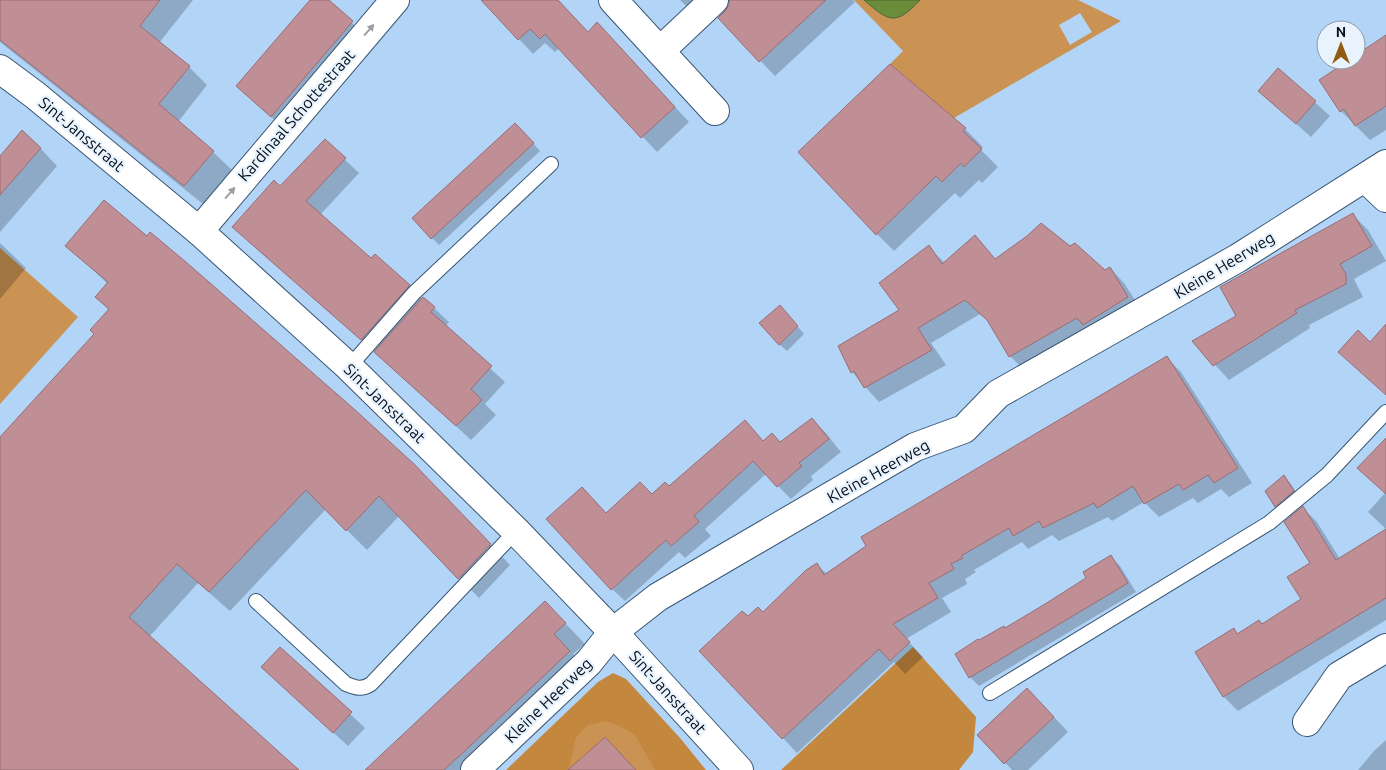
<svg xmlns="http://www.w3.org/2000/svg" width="1386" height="770" font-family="Ubuntu,sans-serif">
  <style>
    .green { fill: #ca9353; fill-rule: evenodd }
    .forest { fill: #c3873e }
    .water { fill: #6a8c3b; stroke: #4b6631 }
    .shadow { fill: #0003 }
    .building { fill: #c08e95; stroke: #9b6c73 }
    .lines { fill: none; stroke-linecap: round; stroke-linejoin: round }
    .lane-casing { stroke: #385774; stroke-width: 16 }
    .street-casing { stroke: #385774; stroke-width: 30 }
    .lane { stroke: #fff; stroke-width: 14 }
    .street { stroke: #fff; stroke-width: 28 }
    .oneway { fill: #9b9fa4 }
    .labels { text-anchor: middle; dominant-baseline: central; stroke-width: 4.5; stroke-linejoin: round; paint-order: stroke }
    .street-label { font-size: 16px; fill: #040f1b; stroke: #e8f3fd }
  </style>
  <rect width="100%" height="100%" fill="#b2d4f7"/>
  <g class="green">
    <path d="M854 0H864C889 22 896 26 920 0H1078L1121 21 954 118 890 64 903 51ZM1080 13 1092 32 1070 45 1059 25Z"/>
    <path d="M0 248 78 317 0 404Z"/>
    <path d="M612 681 694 770H510Z"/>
  </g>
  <g class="forest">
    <path d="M913 647 976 717 973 752 959 770H781Z"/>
    <path d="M613 673 626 679 680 738 706 770H655L635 735 617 725 606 721 588 725 576 737 569 770H506L598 682Z"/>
  </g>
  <path class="water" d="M864 0H920C896 26 889 22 864 0Z"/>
  <g class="shadow">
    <path d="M0 0H193L159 43 189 67 207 85 178 122 213 152 232 170 203 204 0 42Z"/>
    <path d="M312 0H327L366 36 286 130 252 100Z"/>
    <path d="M483 0H557L588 33 612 39 689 122 657 152 559 48 555 52 545 43 533 54Z"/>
    <path d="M680 0H723L700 20Z"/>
    <path d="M730 0H853L855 2 775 76 719 18 730 4Z"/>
    <path d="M1386 36V130L1370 140 1341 111 1350 60H1356V56Z"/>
    <path d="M890 66 965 129 983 147 980 149 998 167 982 183 979 180 960 198 955 193 894 251 877 234Z"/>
    <path d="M1279 70 1330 116 1311 137 1275 105Z"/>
    <path d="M522 131 540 151 439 245 432 238Z"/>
    <path d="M325 141 359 173 320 215 371 260 409 286 422 299 434 308 449 322 445 327 505 382 485 404 496 415 471 440 376 353 248 241 280 187Z"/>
    <path d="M40 148 57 166 0 232V157Z"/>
    <path d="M1353 215 1368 230 1386 261 1354 279 1363 297 1309 325 1310 328 1229 380 1194 342 1238 317Z"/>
    <path d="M974 237 996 260 1070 248 1105 271 1110 268 1124 283 1142 311 1024 370 1010 356 989 322 980 314 931 343 946 365 879 402 852 372 901 310 928 247 945 263Z"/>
    <path d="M0 243 26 268 0 299Z"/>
    <path d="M67 246 434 486 510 565 479 598 399 516 367 550 326 509 230 611 198 583 149 637 298 770H0V439L96 334 110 311 96 297 108 284Z"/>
    <path d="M787 314 804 334 787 351 779 344Z"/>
    <path d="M1167 358 1181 372 1252 483 1229 497 1221 489 1198 503 1193 498 1159 517 1144 502 1112 521 1108 517 1059 541 1052 535 1028 549 1022 542 974 570 976 572 965 579 967 584 942 598 951 612 906 639 923 657 905 674 894 662 797 753 701 651 748 618 763 613 817 565 827 574Z"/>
    <path d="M812 419 825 432 841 452 811 476 813 480 791 499 766 474 705 529 711 536 685 558 679 552 625 601 612 589 606 514 669 488 745 421 764 442 780 443Z"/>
    <path d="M1386 448V529L1368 512 1385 493Z"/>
    <path d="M1284 476 1291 484 1300 499 1283 513 1276 506Z"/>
    <path d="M1303 508 1317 522 1340 559 1386 531V620L1238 711 1224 697 1196 652 1233 630 1238 634 1262 625 1302 600 1312 563Z"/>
    <path d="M1111 557 1120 566 1136 592 979 686 970 677 1005 629 1088 578Z"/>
    <path d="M565 623 585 644 573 654 590 672 485 770H367Z"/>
    <path d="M280 648 365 728 348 746 262 667Z"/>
    <path d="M1042 704 1068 732 1028 770H1012L979 735Z"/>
    <path d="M1386 740V770H1358L1374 751Z"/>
  </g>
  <g class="building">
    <path d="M0 0H160L140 26 190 66 159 104 214 151 184 186 0 40Z"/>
    <path d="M310 0H329L353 21 271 117 236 86Z"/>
    <path d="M481 0H558L588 32 597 22 675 107 641 138 545 34 540 39 530 29 518 40Z"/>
    <path d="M729 0H826L759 62 718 18 725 11 729 5Z"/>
    <path d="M1386 35V106L1355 126 1344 109 1340 112 1319 80 1349 60H1356V55Z"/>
    <path d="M890 64 966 128 963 131 982 149 964 167 961 163 942 182 936 176 876 235 798 152Z"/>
    <path d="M1278 68 1316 101 1296 124 1258 91Z"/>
    <path d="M515 123 534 143 431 239 412 218Z"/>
    <path d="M22 130 41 148 0 195V156Z"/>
    <path d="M325 139 346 158 306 201 371 258 375 254 410 285 361 340 232 227 274 180 280 186Z"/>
    <path d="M104 200 147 236 150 232 186 262 354 409 414 464 491 544 458 579 379 496 346 531 306 490 209 592 177 564 129 617 299 770H0V437L94 334 90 330 109 309 95 297 108 282 65 246Z"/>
    <path d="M1353 213 1372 246 1340 264 1346 274V284L1295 310 1297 313 1213 366 1192 341 1236 316 1220 287Z"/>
    <path d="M1041 223 1070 246 1075 243 1105 270 1110 267 1128 297 1083 325 1077 318 1009 357 987 320 965 300 918 328 932 350 864 388 854 371 851 373 838 346 899 310 879 283 929 245 942 264 975 235 995 259 1027 236Z"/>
    <path d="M423 297 435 307 431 312 492 366 471 389 482 400 456 426 374 352Z"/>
    <path d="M780 305 798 326 779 345 759 323Z"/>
    <path d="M1386 324V395L1338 352 1358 330 1370 342Z"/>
    <path d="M1167 356 1238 468 1214 483 1208 475 1183 490 1179 484 1144 504 1133 486 1097 508 1094 503 1043 528 1039 521 1013 536 1009 528 961 556 963 558 951 564 954 569 929 583 938 598 893 624 910 642 890 661 879 649 782 739 699 651 742 611 748 616 758 607 763 612 806 570 817 563 824 575 866 546 861 537Z"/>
    <path d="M812 418 829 439 799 463 802 466 777 487 753 461 694 516 699 522 671 546 666 540 611 590 546 519 582 487 606 513 640 482 652 494 665 482 669 486 745 420 763 441 772 433 780 442Z"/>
    <path d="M1386 438V494L1357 468Z"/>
    <path d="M1284 475 1294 491 1275 507 1265 491Z"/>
    <path d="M1303 506 1336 560 1386 529V598L1223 697 1195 652 1234 628 1237 634 1259 620 1262 624 1301 599 1287 577 1310 563 1284 522Z"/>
    <path d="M1111 555 1128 583 969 678 955 654 978 639 979 640 1004 626 1005 628 1045 604 1086 578 1083 572Z"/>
    <path d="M545 601 566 623 554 634 570 651 470 746 444 770H365Z"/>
    <path d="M280 647 352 712 333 733 261 667Z"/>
    <path d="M1027 688 1054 717 1004 764 977 735Z"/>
    <path d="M605 737 636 770H568Z"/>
  </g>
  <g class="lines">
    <g class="lane-casing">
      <g id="lane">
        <path d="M349 367 414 293 551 164"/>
        <path d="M256 601 346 684C356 688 362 690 371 684L516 531"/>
        <path d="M990 693 1269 523 1327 475 1386 412"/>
      </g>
    </g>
    <g class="street-casing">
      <g id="street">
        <path d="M613 0 715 111"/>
        <path d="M660 51 714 0"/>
        <path d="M0 69 35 95 199 231 349 367 516 531 613 632 739 770"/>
        <path d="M1365 178 1386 198"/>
        <path d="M199 231 395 0"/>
        <path d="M1307 722 1339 676 1386 648"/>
        <path d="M475 770 589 662 613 632 658 597 915 447 964 429 998 394 1238 258 1386 164"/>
      </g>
    </g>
    <use href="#lane" class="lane"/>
    <use href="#street" class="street"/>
  </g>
  <defs><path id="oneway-solid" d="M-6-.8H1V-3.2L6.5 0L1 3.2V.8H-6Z" transform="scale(1.25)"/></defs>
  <g class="oneway">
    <use href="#oneway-solid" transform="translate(369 30) rotate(-49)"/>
    <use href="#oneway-solid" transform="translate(230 193) rotate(-49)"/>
  </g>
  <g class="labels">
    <g class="street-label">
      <text transform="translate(296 115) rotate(-49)">Kardinaal Schottestraat</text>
      <text transform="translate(82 134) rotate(40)">Sint-Jansstraat</text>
      <text transform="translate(1224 265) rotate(-31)">Kleine Heerweg</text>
      <text transform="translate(385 403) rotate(44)">Sint-Jansstraat</text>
      <text transform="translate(878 471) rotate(-29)">Kleine Heerweg</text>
      <text transform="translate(668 692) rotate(48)">Sint-Jansstraat</text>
      <text transform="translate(548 700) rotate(-44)">Kleine Heerweg</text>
    </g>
  </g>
  <g transform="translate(1341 45)"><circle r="24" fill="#e8f3fd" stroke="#8d98a3"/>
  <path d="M0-4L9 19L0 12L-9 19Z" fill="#915c10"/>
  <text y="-8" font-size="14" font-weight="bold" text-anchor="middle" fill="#040f1b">N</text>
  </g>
</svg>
